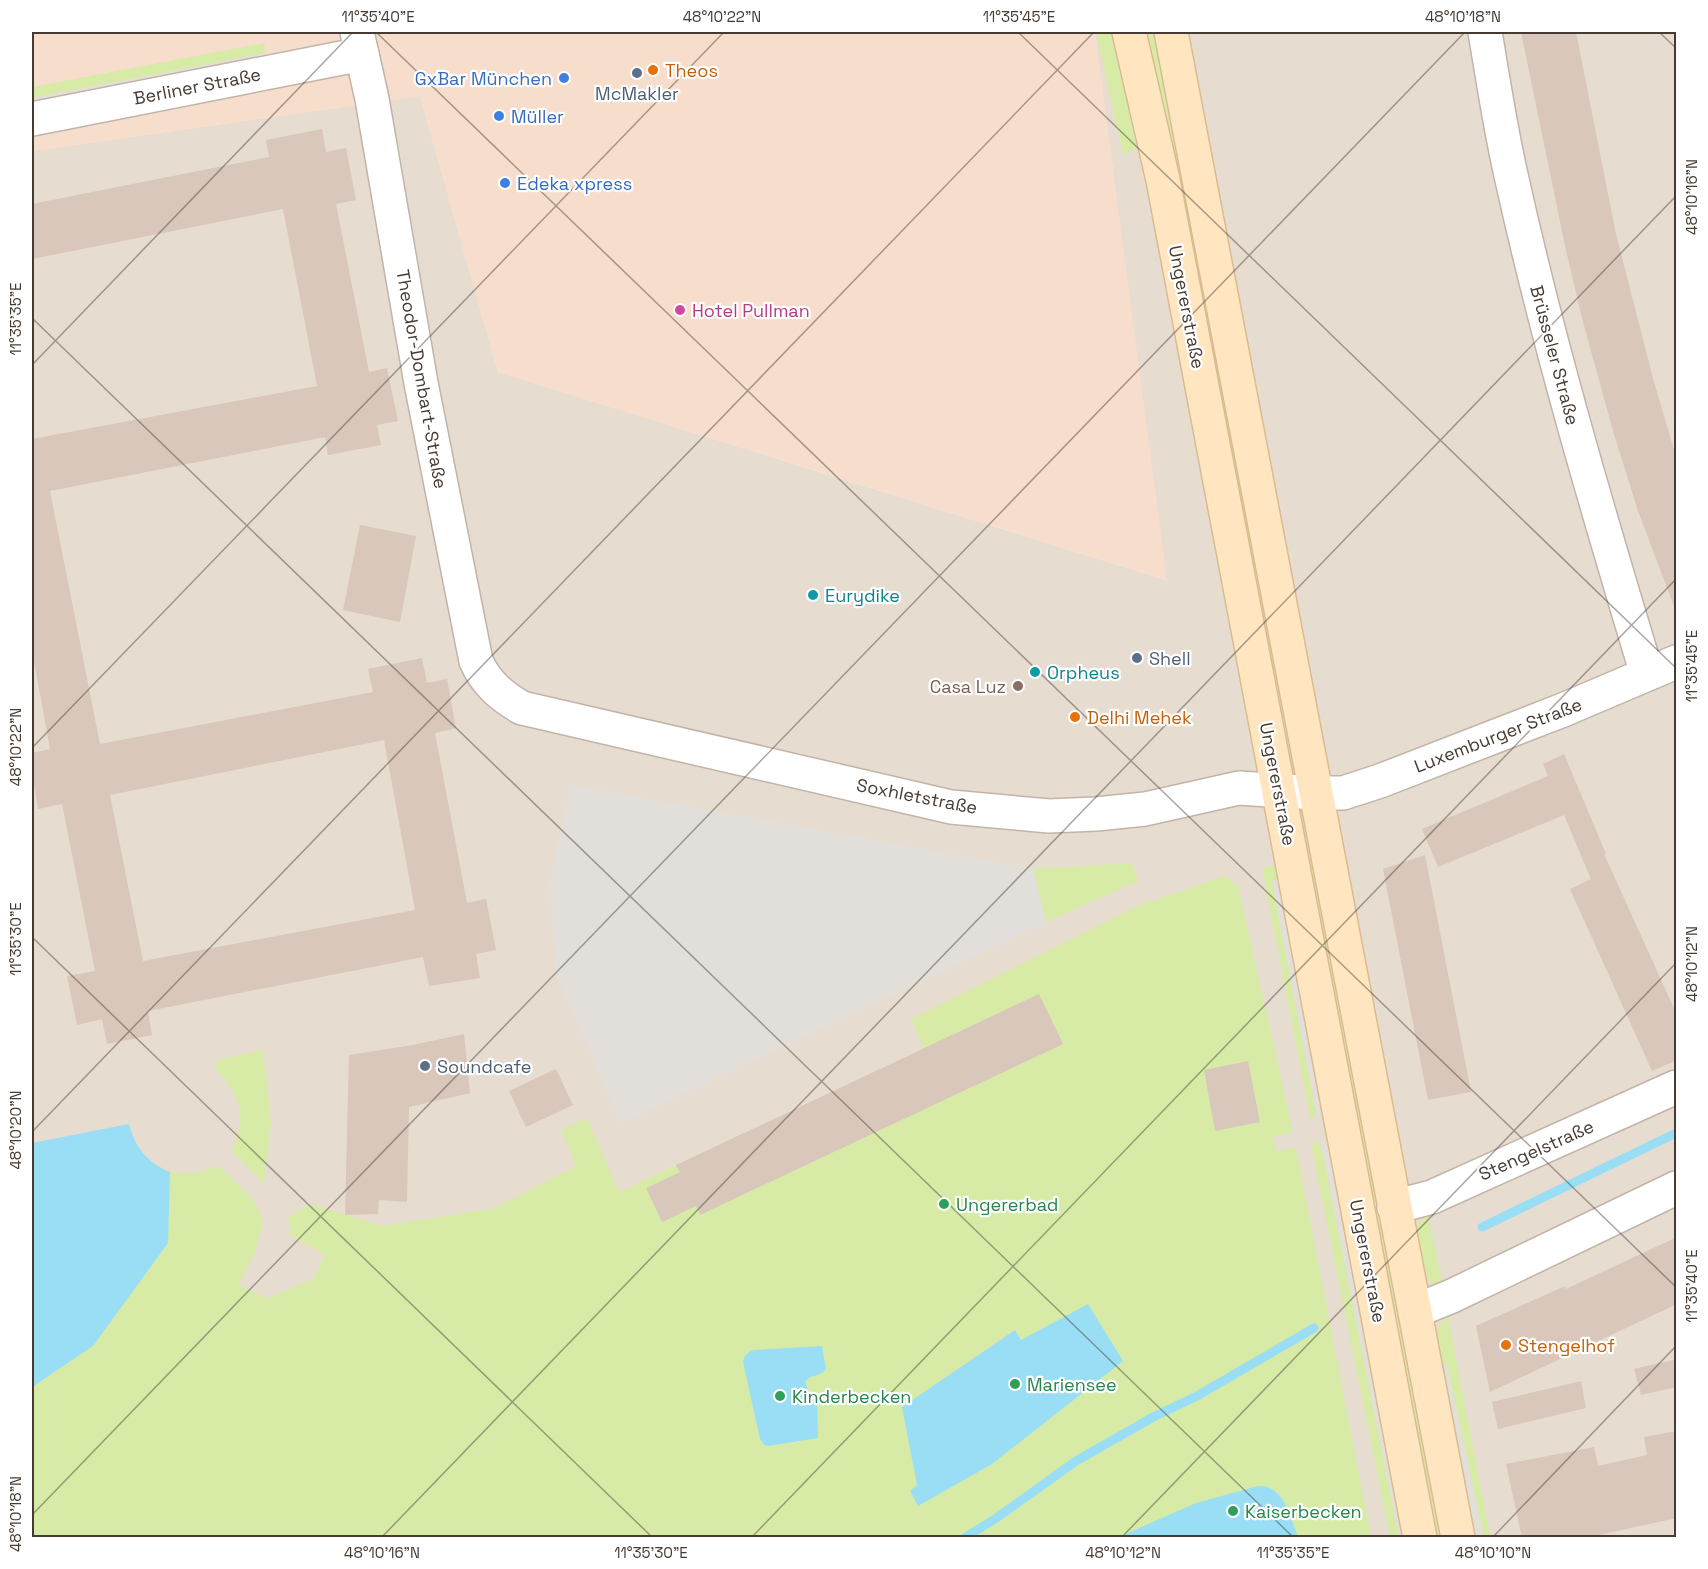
<svg xmlns="http://www.w3.org/2000/svg" width="1708" height="1569" font-family="'Space Grotesk',sans-serif">
  <style>
    .residential { fill: #e7dcd0 }
    .commercial { fill: #f7ddcb }
    .green { fill: #d7eba7 }
    .parking { fill: #e2dfdb }
    .water { fill: #99def5 }
    .lines { fill: none; stroke-linecap: round; stroke-linejoin: round }
    .stream { stroke: #99def5; stroke-width: 9 }
    .building { fill: #d8c7ba; fill-rule: evenodd }
    .street-casing { stroke: #c2b4a7; stroke-width: 36 }
    .secondary-casing { stroke: #dabb90; stroke-width: 36 }
    .street { stroke: #fff; stroke-width: 33 }
    .secondary { stroke: #ffe6c0; stroke-width: 33 }
    .ticks { fill: none; stroke: #453b32; stroke-width: 1.5; stroke-opacity: 0.45 }
    .food-dot { fill: #e8710a; stroke: #fff; stroke-width: 2 }
    .service-dot { fill: #5c6f8a; stroke: #fff; stroke-width: 2 }
    .shop-dot { fill: #3f7fe0; stroke: #fff; stroke-width: 2 }
    .hotel-dot { fill: #d1479c; stroke: #fff; stroke-width: 2 }
    .culture-dot { fill: #0f9aa8; stroke: #fff; stroke-width: 2 }
    .education-dot { fill: #8d6e63; stroke: #fff; stroke-width: 2 }
    .leisure-dot { fill: #2e9e5b; stroke: #fff; stroke-width: 2 }
    .labels { text-anchor: middle; dominant-baseline: central; stroke-width: 4.5; stroke-linejoin: round; paint-order: stroke }
    .food-label { font-size: 18px; fill: #c56008; stroke: #fff; text-anchor: start }
    .shop-label { font-size: 18px; fill: #366cbe; stroke: #fff; text-anchor: start }
    .street-label { font-size: 18px; fill: #453b32; stroke: #fff }
    .service-label { font-size: 18px; fill: #4e5e75; stroke: #fff; text-anchor: start }
    .hotel-label { font-size: 18px; fill: #b23c85; stroke: #fff; text-anchor: start }
    .culture-label { font-size: 18px; fill: #0d838f; stroke: #fff; text-anchor: start }
    .education-label { font-size: 18px; fill: #785e54; stroke: #fff; text-anchor: end }
    .leisure-label { font-size: 18px; fill: #27864d; stroke: #fff; text-anchor: start }
    .neatline { fill: none; stroke: #453b32; stroke-width: 2 }
    .ticks-label { font-size: 15px; text-anchor: middle; fill: #453b32 }
  </style>
  <rect width="100%" height="100%" fill="#f3ebe2"/>
  <path class="residential" d="M1095 32H1676V1537H1363L1248 1061 1221 922 1039 994 676 1165 32 1481V151L420 96 498 372 1166 580Z"/>
  <path class="commercial" d="M32 32H1095L1167 580 498 372 420 96 32 151Z"/>
  <g class="green">
    <path d="M1096 32H1116L1143 140 1138 147 1123 155Z"/>
    <path d="M1143 32H1158L1286 709 1277 710Z"/>
    <path d="M264 43 266 53 32 98V87Z"/>
    <path d="M1132 863 1138 881 1046 922 1033 869Z"/>
    <path d="M1280 865 1283 879 1272 882 1317 1116 1310 1118 1262 868Z"/>
    <path d="M1316 867 1445 1537H1435L1307 869Z"/>
    <path d="M1225 876 1238 886 1293 1132 1272 1137 1277 1151 1296 1147 1371 1537 32 1538V1387L93 1346 167 1243 170 1172 195 1173 219 1166 250 1196 259 1211 263 1223 254 1255 238 1285 267 1298 313 1279 325 1255 290 1235 288 1217 310 1204 383 1226 495 1208 576 1166 561 1130 587 1118 619 1192 924 1049 911 1019 1137 906Z"/>
    <path d="M263 1050 271 1121 264 1184 231 1150C248 1119 240 1093 215 1069L219 1059Z"/>
    <path d="M1321 1143 1399 1537H1390L1311 1145Z"/>
    <path d="M1428 1215 1443 1286 1433 1283 1424 1277 1415 1231C1417 1224 1421 1219 1428 1215Z"/>
    <path d="M1448 1316 1490 1537H1481L1483 1532 1435 1358C1435 1340 1434 1328 1448 1316Z"/>
  </g>
  <g class="parking">
    <path d="M266 53 268 62 32 107V98Z"/>
    <path d="M570 785 1033 869 1046 922 621 1123 556 973 550 884Z"/>
    <path d="M1283 879 1328 1114 1317 1116 1272 881Z"/>
    <path d="M1332 1140 1410 1537H1399L1321 1143Z"/>
    <path d="M1435 1358 1447 1365 1483 1533 1481 1537H1473Z"/>
  </g>
  <g class="water">
    <path d="M129 1124C135 1148 148 1163 170 1172L168 1243 93 1346 32 1387V1143Z"/>
    <path d="M1088 1304 1123 1361 992 1464 918 1506 910 1491 917 1485 902 1407 1015 1330 1021 1340Z"/>
    <path d="M822 1346 826 1369C821 1377 810 1374 805 1382L810 1395 817 1399 818 1438 768 1446 764 1445 760 1439 743 1362C745 1355 748 1351 755 1350Z"/>
    <path d="M1258 1486C1285 1485 1290 1517 1298 1537H1121L1130 1532 1196 1503Z"/>
  </g>
  <g class="lines">
    <g class="stream">
      <path d="M1482 1227 1676 1133"/>
      <path d="M964 1538 995 1519 1076 1461 1155 1416 1197 1396 1314 1328"/>
    </g>
  </g>
  <g class="building">
    <path d="M1521 32H1576L1616 234 1654 382 1677 460V609H1675L1638 511 1613 431 1583 322 1565 246Z"/>
    <path d="M322 129 326 152 346 148 356 200 336 204 369 372 387 368 398 421 377 425 381 445 328 455 325 437 50 491 100 744 373 692 368 669 422 658 427 683 447 679 456 728 435 733 467 903 486 899 496 950 476 954 480 978 429 986 423 957 148 1011 152 1035 107 1044 102 1019 77 1025 67 976 95 971 62 804 38 809 32 771V753L50 749 32 650V439L317 386 283 209 32 259V204L269 157 266 140ZM384 740 415 910 143 961 110 795Z"/>
    <path d="M360 525 416 536 400 622 343 610Z"/>
    <path d="M1564 754 1606 854H1604L1677 1015V1060L1652 1071 1570 889 1591 879 1564 815 1438 867 1422 829 1548 776 1543 764Z"/>
    <path d="M1425 855 1471 1092 1428 1100 1383 869Z"/>
    <path d="M1039 994 1063 1044 700 1215 696 1206 662 1222 646 1188 680 1172 676 1165Z"/>
    <path d="M464 1034 470 1093 409 1107 407 1202 379 1200 378 1214 345 1215 349 1055 413 1045Z"/>
    <path d="M1248 1061 1260 1122 1215 1131 1204 1070Z"/>
    <path d="M556 1069 573 1105 526 1127 509 1091Z"/>
    <path d="M1677 1237V1304L1490 1392 1476 1326 1565 1286 1566 1289Z"/>
    <path d="M1677 1359V1387L1641 1395 1634 1369Z"/>
    <path d="M1581 1381 1586 1408 1498 1429 1492 1402Z"/>
    <path d="M1677 1431V1518L1585 1538H1522L1506 1464 1594 1447 1598 1466 1647 1455 1644 1437Z"/>
  </g>
  <g class="lines">
    <g class="street-casing">
      <g id="street">
        <path d="M357 32 372 99 421 383 476 661C486 683 501 696 522 708L951 807 1049 816 1096 814 1145 809 1239 788 1316 793H1343L1380 781 1563 710 1676 662"/>
        <path d="M1485 32C1493 79 1500 127 1511 175 1548 343 1597 508 1647 674"/>
        <path d="M32 119 362 54"/>
        <path d="M1394 1207 1432 1197 1676 1087"/>
        <path d="M1415 1311 1452 1296 1676 1188"/>
      </g>
    </g>
    <g class="secondary-casing">
      <g id="secondary">
        <path d="M1129 32 1163 180 1420 1538"/>
        <path d="M1171 32 1458 1538"/>
      </g>
    </g>
    <use href="#street" class="street"/>
    <use href="#secondary" class="secondary"/>
  </g>
  <path class="ticks" d="M376 32 1676 1287M1018 32 1676 668M1659 32 1676 48M32 318 1294 1538M32 365 353 32M32 748 724 32M32 937 653 1538M32 1132 1094 32M32 1515 1465 32M381 1538 1676 196M751 1538 1676 579M1121 1538 1676 963M1492 1538 1676 1346"/>
  <g class="food-dot">
    <circle cx="653" cy="70" r="6"/>
    <circle cx="1075" cy="717" r="6"/>
    <circle cx="1506" cy="1345" r="6"/>
  </g>
  <g class="service-dot">
    <circle cx="637" cy="73" r="6"/>
    <circle cx="1137" cy="658" r="6"/>
    <circle cx="425" cy="1066" r="6"/>
  </g>
  <g class="shop-dot">
    <circle cx="564" cy="78" r="6"/>
    <circle cx="499" cy="116" r="6"/>
    <circle cx="505" cy="183" r="6"/>
  </g>
  <circle class="hotel-dot" cx="680" cy="310" r="6"/>
  <g class="culture-dot">
    <circle cx="813" cy="595" r="6"/>
    <circle cx="1035" cy="672" r="6"/>
  </g>
  <circle class="education-dot" cx="1018" cy="686" r="6"/>
  <g class="leisure-dot">
    <circle cx="944" cy="1204" r="6"/>
    <circle cx="1015" cy="1384" r="6"/>
    <circle cx="780" cy="1396" r="6"/>
    <circle cx="1233" cy="1511" r="6"/>
  </g>
  <g class="labels">
    <g class="food-label">
      <text x="665" y="70">Theos</text>
      <text x="1087" y="717">Delhi Mehek</text>
      <text x="1518" y="1345">Stengelhof</text>
    </g>
    <g class="shop-label">
      <text x="552" y="78" text-anchor="end">GxBar München</text>
      <text x="511" y="116">Müller</text>
      <text x="517" y="183">Edeka xpress</text>
    </g>
    <g class="street-label">
      <text transform="translate(197 86) rotate(-11)">Berliner Straße</text>
      <text transform="translate(1187 307) rotate(79)">Ungererstraße</text>
      <text transform="translate(1555 355) rotate(75)">Brüsseler Straße</text>
      <text transform="translate(422 379) rotate(80)">Theodor-Dombart-Straße</text>
      <text transform="translate(1498 735) rotate(-21)">Luxemburger Straße</text>
      <text transform="translate(1278 784) rotate(79)">Ungererstraße</text>
      <text transform="translate(917 796) rotate(11)">Soxhletstraße</text>
      <text transform="translate(1536 1150) rotate(-24)">Stengelstraße</text>
      <text transform="translate(1368 1261) rotate(79)">Ungererstraße</text>
    </g>
    <g class="service-label">
      <text x="637" y="93" text-anchor="middle">McMakler</text>
      <text x="1149" y="658">Shell</text>
      <text x="437" y="1066">Soundcafe</text>
    </g>
    <g class="hotel-label">
      <text x="692" y="310">Hotel Pullman</text>
    </g>
    <g class="culture-label">
      <text x="825" y="595">Eurydike</text>
      <text x="1047" y="672">Orpheus</text>
    </g>
    <g class="education-label">
      <text x="1006" y="686">Casa Luz</text>
    </g>
    <g class="leisure-label">
      <text x="956" y="1204">Ungererbad</text>
      <text x="1027" y="1384">Mariensee</text>
      <text x="792" y="1396">Kinderbecken</text>
      <text x="1245" y="1511">Kaiserbecken</text>
    </g>
  </g>
  <rect width="1708" height="1569" fill="none" stroke="#ffffff" stroke-width="66"/>
  <rect x="33" y="33" width="1642" height="1503" class="neatline"/>
  <g class="ticks-label">
    <text x="378" y="22">11°35'40"E</text>
    <text x="722" y="22">48°10'22"N</text>
    <text x="1019" y="22">11°35'45"E</text>
    <text x="1463" y="22">48°10'18"N</text>
    <text transform="translate(1692 197) rotate(-90)" y="5">48°10'16"N</text>
    <text transform="translate(16 319) rotate(-90)" y="5">11°35'35"E</text>
    <text transform="translate(1692 666) rotate(-90)" y="5">11°35'45"E</text>
    <text transform="translate(16 747) rotate(-90)" y="5">48°10'22"N</text>
    <text transform="translate(16 939) rotate(-90)" y="5">11°35'30"E</text>
    <text transform="translate(1692 964) rotate(-90)" y="5">48°10'12"N</text>
    <text transform="translate(16 1130) rotate(-90)" y="5">48°10'20"N</text>
    <text transform="translate(1692 1286) rotate(-90)" y="5">11°35'40"E</text>
    <text transform="translate(16 1514) rotate(-90)" y="5">48°10'18"N</text>
    <text x="382" y="1558">48°10'16"N</text>
    <text x="651" y="1558">11°35'30"E</text>
    <text x="1123" y="1558">48°10'12"N</text>
    <text x="1293" y="1558">11°35'35"E</text>
    <text x="1493" y="1558">48°10'10"N</text>
  </g>
</svg>
